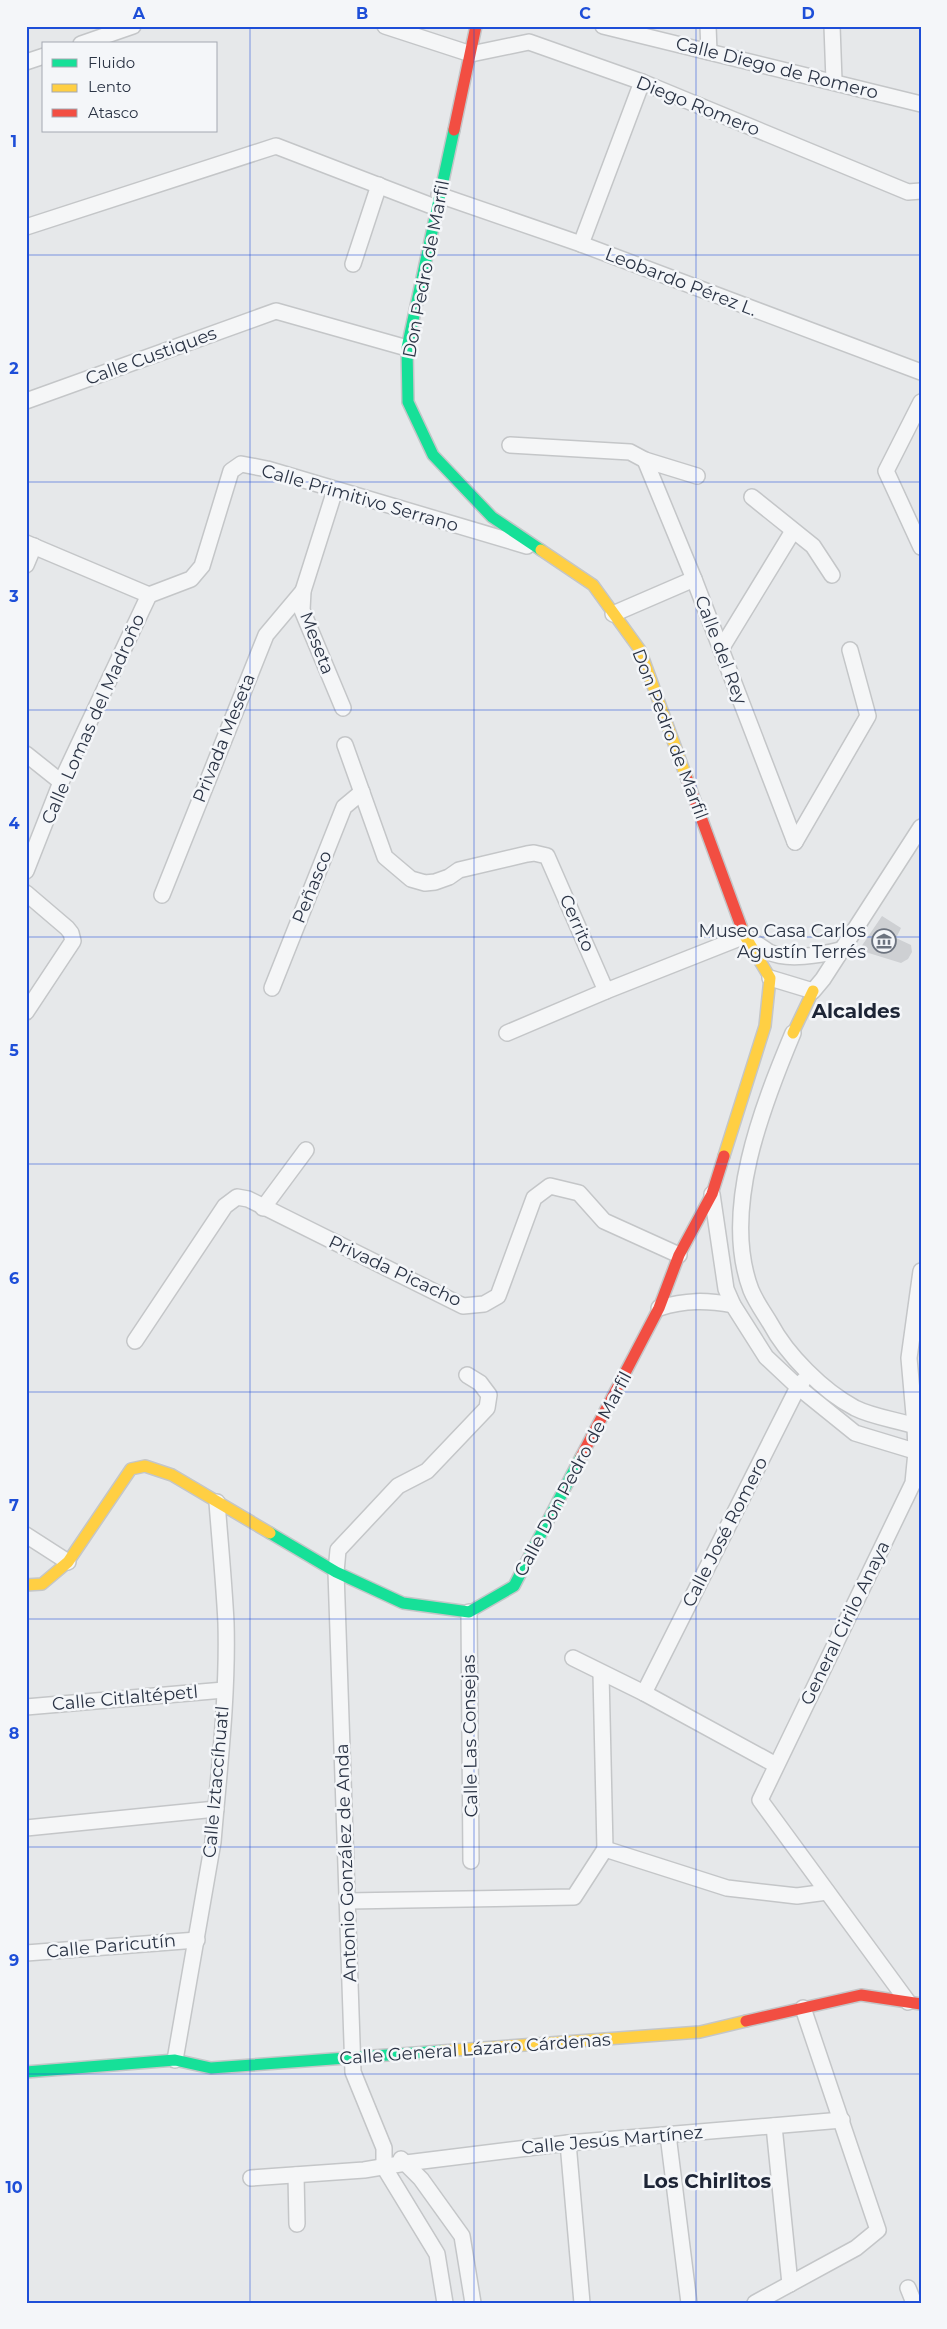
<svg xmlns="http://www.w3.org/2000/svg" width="947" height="2329" font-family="Montserrat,sans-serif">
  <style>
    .building { fill: #ced0d3 }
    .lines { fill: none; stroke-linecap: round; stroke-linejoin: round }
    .street-casing { stroke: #c4c6c8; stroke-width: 18 }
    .fast-casing { stroke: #c4c6c8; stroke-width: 14 }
    .slow-casing { stroke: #c4c6c8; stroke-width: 14 }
    .jam-casing { stroke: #c4c6c8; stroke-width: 14 }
    .street { stroke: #f5f6f7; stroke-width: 15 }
    .fast { stroke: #16e098; stroke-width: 11 }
    .slow { stroke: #ffcf43; stroke-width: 11 }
    .jam { stroke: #f24e42; stroke-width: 11 }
    .grid { fill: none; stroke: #1d4ed8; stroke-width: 1; stroke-opacity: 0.55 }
    .labels { text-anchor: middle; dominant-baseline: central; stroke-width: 5; stroke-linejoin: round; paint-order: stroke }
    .street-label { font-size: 18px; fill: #2b3445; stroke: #f4f6f9 }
    .poi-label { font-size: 18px; fill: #2b3445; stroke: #f4f6f9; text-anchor: end }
    .quarter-label { font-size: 20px; font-weight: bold; fill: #1d2536; stroke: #f4f6f9 }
    .neatline { fill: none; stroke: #1d4ed8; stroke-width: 2 }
    .grid-label { font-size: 16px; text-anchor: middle; font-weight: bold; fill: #1d4ed8 }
  </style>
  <rect width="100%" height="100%" fill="#e6e8ea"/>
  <path class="building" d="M882 916 901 928 896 938 911 945 912 952 908 959 901 963 859 950Z"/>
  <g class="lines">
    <g class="street-casing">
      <g id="street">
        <path d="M385 26 471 54 529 42 642 82 908 192 921 191"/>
        <path d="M603 26 921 104"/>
        <path d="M708 26 709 52"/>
        <path d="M832 26 834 81"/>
        <path d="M81 44 133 26"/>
        <path d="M26 62 44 56"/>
        <path d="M439 195 581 244 921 372"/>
        <path d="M26 227 276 146 437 208"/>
        <path d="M581 244 642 82"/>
        <path d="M353 264 379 185"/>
        <path d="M26 401 276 311 407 348"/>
        <path d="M921 402 886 471 921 547"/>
        <path d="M510 445 630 452 645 460 697 476"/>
        <path d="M645 460 694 579 795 842"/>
        <path d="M335 490 303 591 302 610 343 708"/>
        <path d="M752 497 813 546 832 575"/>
        <path d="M26 543 149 595 191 579 202 566 231 471 241 464 267 469 527 546"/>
        <path d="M26 565 34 546"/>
        <path d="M613 614 694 579"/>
        <path d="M721 649 793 531"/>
        <path d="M345 745 385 857 411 879 425 883 435 882 449 877 459 870 527 854 534 853 547 856 606 991"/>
        <path d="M26 754 61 782"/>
        <path d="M795 842 868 716 850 650"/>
        <path d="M26 871 61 782 149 595"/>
        <path d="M26 893 67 928 71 933 73 941 26 1012"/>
        <path d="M162 895 266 635 303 591"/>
        <path d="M770 978 813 991 823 979 921 827"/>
        <path d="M272 988 344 807 362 792"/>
        <path d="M507 1033 606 991 745 936C753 941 761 947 769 952 787 961 821 955 840 950"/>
        <path d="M793 1033C762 1107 721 1211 751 1290 756 1302 764 1313 770 1323 787 1355 823 1391 855 1408 875 1418 900 1420 921 1428"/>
        <path d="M712 1194 726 1289 733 1305 766 1357 798 1387 855 1433 921 1453"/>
        <path d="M263 1208 306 1150"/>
        <path d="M659 1308C686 1300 706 1300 733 1305"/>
        <path d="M135 1341 225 1206 237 1197 248 1199 463 1306 484 1304 498 1296 534 1198 550 1186 579 1193 604 1221 679 1255"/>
        <path d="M26 1535 68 1562"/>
        <path d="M469 1612 471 1861"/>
        <path d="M573 1658 644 1693 776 1765"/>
        <path d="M601 1673 605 1849"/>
        <path d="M644 1693 798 1387 803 1381"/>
        <path d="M26 1707 224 1690"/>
        <path d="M26 1828 216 1809"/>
        <path d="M605 1849 727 1888 797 1896 827 1892"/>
        <path d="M347 1901 574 1897 605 1849"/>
        <path d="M26 1953 197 1940"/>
        <path d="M908 2002 760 1800 913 1483 916 1452 915 1426 909 1358 921 1271"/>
        <path d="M175 2060 213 1842C219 1770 228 1696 226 1623 224 1582 220 1542 217 1502"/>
        <path d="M774 2126 790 2284"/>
        <path d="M668 2135 689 2303"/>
        <path d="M568 2143 582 2303"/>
        <path d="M401 2159 421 2179 462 2236 473 2303"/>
        <path d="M384 2167V2148L353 2072 336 1572 338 1550 398 1486 427 1471 487 1408 489 1395 480 1383 467 1375"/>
        <path d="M384 2167 437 2254 445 2303"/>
        <path d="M296 2175 297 2224"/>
        <path d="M251 2178 364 2170 406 2163 568 2143 842 2120"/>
        <path d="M908 2288 914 2303"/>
        <path d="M755 2303 856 2248 878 2230 803 2008"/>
      </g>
    </g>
    <g class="fast-casing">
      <g id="fast">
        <path d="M454 130 407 348 408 402 433 455 492 517 541 550"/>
        <path d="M270 1533 336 1572 403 1603 469 1612 514 1586 581 1457"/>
        <path d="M26 2072 175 2060 211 2068 442 2051"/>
      </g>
    </g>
    <g class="slow-casing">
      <g id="slow">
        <path d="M541 550 593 585 640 650 687 779"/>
        <path d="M793 1033 813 991"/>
        <path d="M724 1156 765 1026 770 978 745 936 741 926"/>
        <path d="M26 1585 42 1584 68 1562 131 1469 145 1466 172 1475 270 1533"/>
        <path d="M442 2051 700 2032 746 2021"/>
      </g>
    </g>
    <g class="jam-casing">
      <g id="jam">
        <path d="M454 130 476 26"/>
        <path d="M687 779 741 926"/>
        <path d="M581 1457 659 1308 679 1255 712 1194 724 1156"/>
        <path d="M746 2021 861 1995 921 2004"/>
      </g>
    </g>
    <use href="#street" class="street"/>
    <use href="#fast" class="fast"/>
    <use href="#slow" class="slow"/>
    <use href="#jam" class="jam"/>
  </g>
  <path class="grid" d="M250 26V2303M474 26V2303M696 26V2303M26 255H921M26 482H921M26 710H921M26 937H921M26 1164H921M26 1392H921M26 1619H921M26 1847H921M26 2074H921"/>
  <defs>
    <g id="museum-ring" transform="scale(1.25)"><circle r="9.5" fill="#f4f6f9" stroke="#6c737f" stroke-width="1.5"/><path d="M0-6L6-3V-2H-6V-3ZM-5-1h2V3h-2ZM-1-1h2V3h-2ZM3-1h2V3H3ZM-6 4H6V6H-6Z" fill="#6c737f"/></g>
  </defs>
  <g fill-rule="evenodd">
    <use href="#museum-ring" x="884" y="941"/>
  </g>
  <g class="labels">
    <g class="street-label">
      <text transform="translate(777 68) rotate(14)">Calle Diego de Romero</text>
      <text transform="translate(698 106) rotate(22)">Diego Romero</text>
      <text transform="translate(426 269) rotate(-79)">Don Pedro de Marfil</text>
      <text transform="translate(681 282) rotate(21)">Leobardo Pérez L.</text>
      <text transform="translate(151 356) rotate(-20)">Calle Custiques</text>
      <text transform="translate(360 498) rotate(16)">Calle Primitivo Serrano</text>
      <text transform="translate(317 643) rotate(69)">Meseta</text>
      <text transform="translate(721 650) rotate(69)">Calle del Rey</text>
      <text transform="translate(93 719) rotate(-66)">Calle Lomas del Madroño</text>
      <text transform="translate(670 734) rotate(69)">Don Pedro de Marfil</text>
      <text transform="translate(224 738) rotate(-68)">Privada Meseta</text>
      <text transform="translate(312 887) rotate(-68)">Peñasco</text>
      <text transform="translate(577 923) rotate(66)">Cerrito</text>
      <text transform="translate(395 1271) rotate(25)">Privada Picacho</text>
      <text transform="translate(573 1474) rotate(-62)">Calle Don Pedro de Marfil</text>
      <text transform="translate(725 1532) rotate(-63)">Calle José Romero</text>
      <text transform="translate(845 1623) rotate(-64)">General Cirilo Anaya</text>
      <text transform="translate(125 1698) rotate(-5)">Calle Citlaltépetl</text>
      <text transform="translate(470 1736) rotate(-91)">Calle Las Consejas</text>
      <text transform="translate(216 1782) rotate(-85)">Calle Iztaccíhuatl</text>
      <text transform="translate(346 1863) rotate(-92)">Antonio González de Anda</text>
      <text transform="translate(111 1946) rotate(-5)">Calle Paricutín</text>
      <text transform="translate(475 2049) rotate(-4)">Calle General Lázaro Cárdenas</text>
      <text transform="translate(612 2140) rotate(-5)">Calle Jesús Martínez</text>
    </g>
    <g class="poi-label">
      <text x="866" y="931">Museo Casa Carlos<tspan x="866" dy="21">Agustín Terrés</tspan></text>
    </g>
    <g class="quarter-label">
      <text x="856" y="1011">Alcaldes</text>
      <text x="707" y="2181">Los Chirlitos</text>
    </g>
  </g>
  <rect width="947" height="2329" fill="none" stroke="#f4f6f9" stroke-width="55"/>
  <rect x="42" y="42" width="175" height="90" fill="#f4f6f9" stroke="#a4a8b1"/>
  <rect x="52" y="59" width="25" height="8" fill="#16e098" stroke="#a4a8b1"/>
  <text x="88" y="68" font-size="15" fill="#2b3445">Fluido</text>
  <rect x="52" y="84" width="25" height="8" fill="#ffcf43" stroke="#a4a8b1"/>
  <text x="88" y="92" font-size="15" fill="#2b3445">Lento</text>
  <rect x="52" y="109" width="25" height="8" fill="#f24e42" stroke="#a4a8b1"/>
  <text x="88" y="118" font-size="15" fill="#2b3445">Atasco</text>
  <rect x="28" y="28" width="892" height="2274" class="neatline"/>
  <g class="grid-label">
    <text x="139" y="19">A</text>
    <text x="362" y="19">B</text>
    <text x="585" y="19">C</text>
    <text x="808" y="19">D</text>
    <text x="14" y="147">1</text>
    <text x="14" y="374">2</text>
    <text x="14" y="602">3</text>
    <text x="14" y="829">4</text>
    <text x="14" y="1056">5</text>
    <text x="14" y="1284">6</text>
    <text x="14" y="1511">7</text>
    <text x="14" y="1739">8</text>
    <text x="14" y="1966">9</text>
    <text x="14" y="2193">10</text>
  </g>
</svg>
